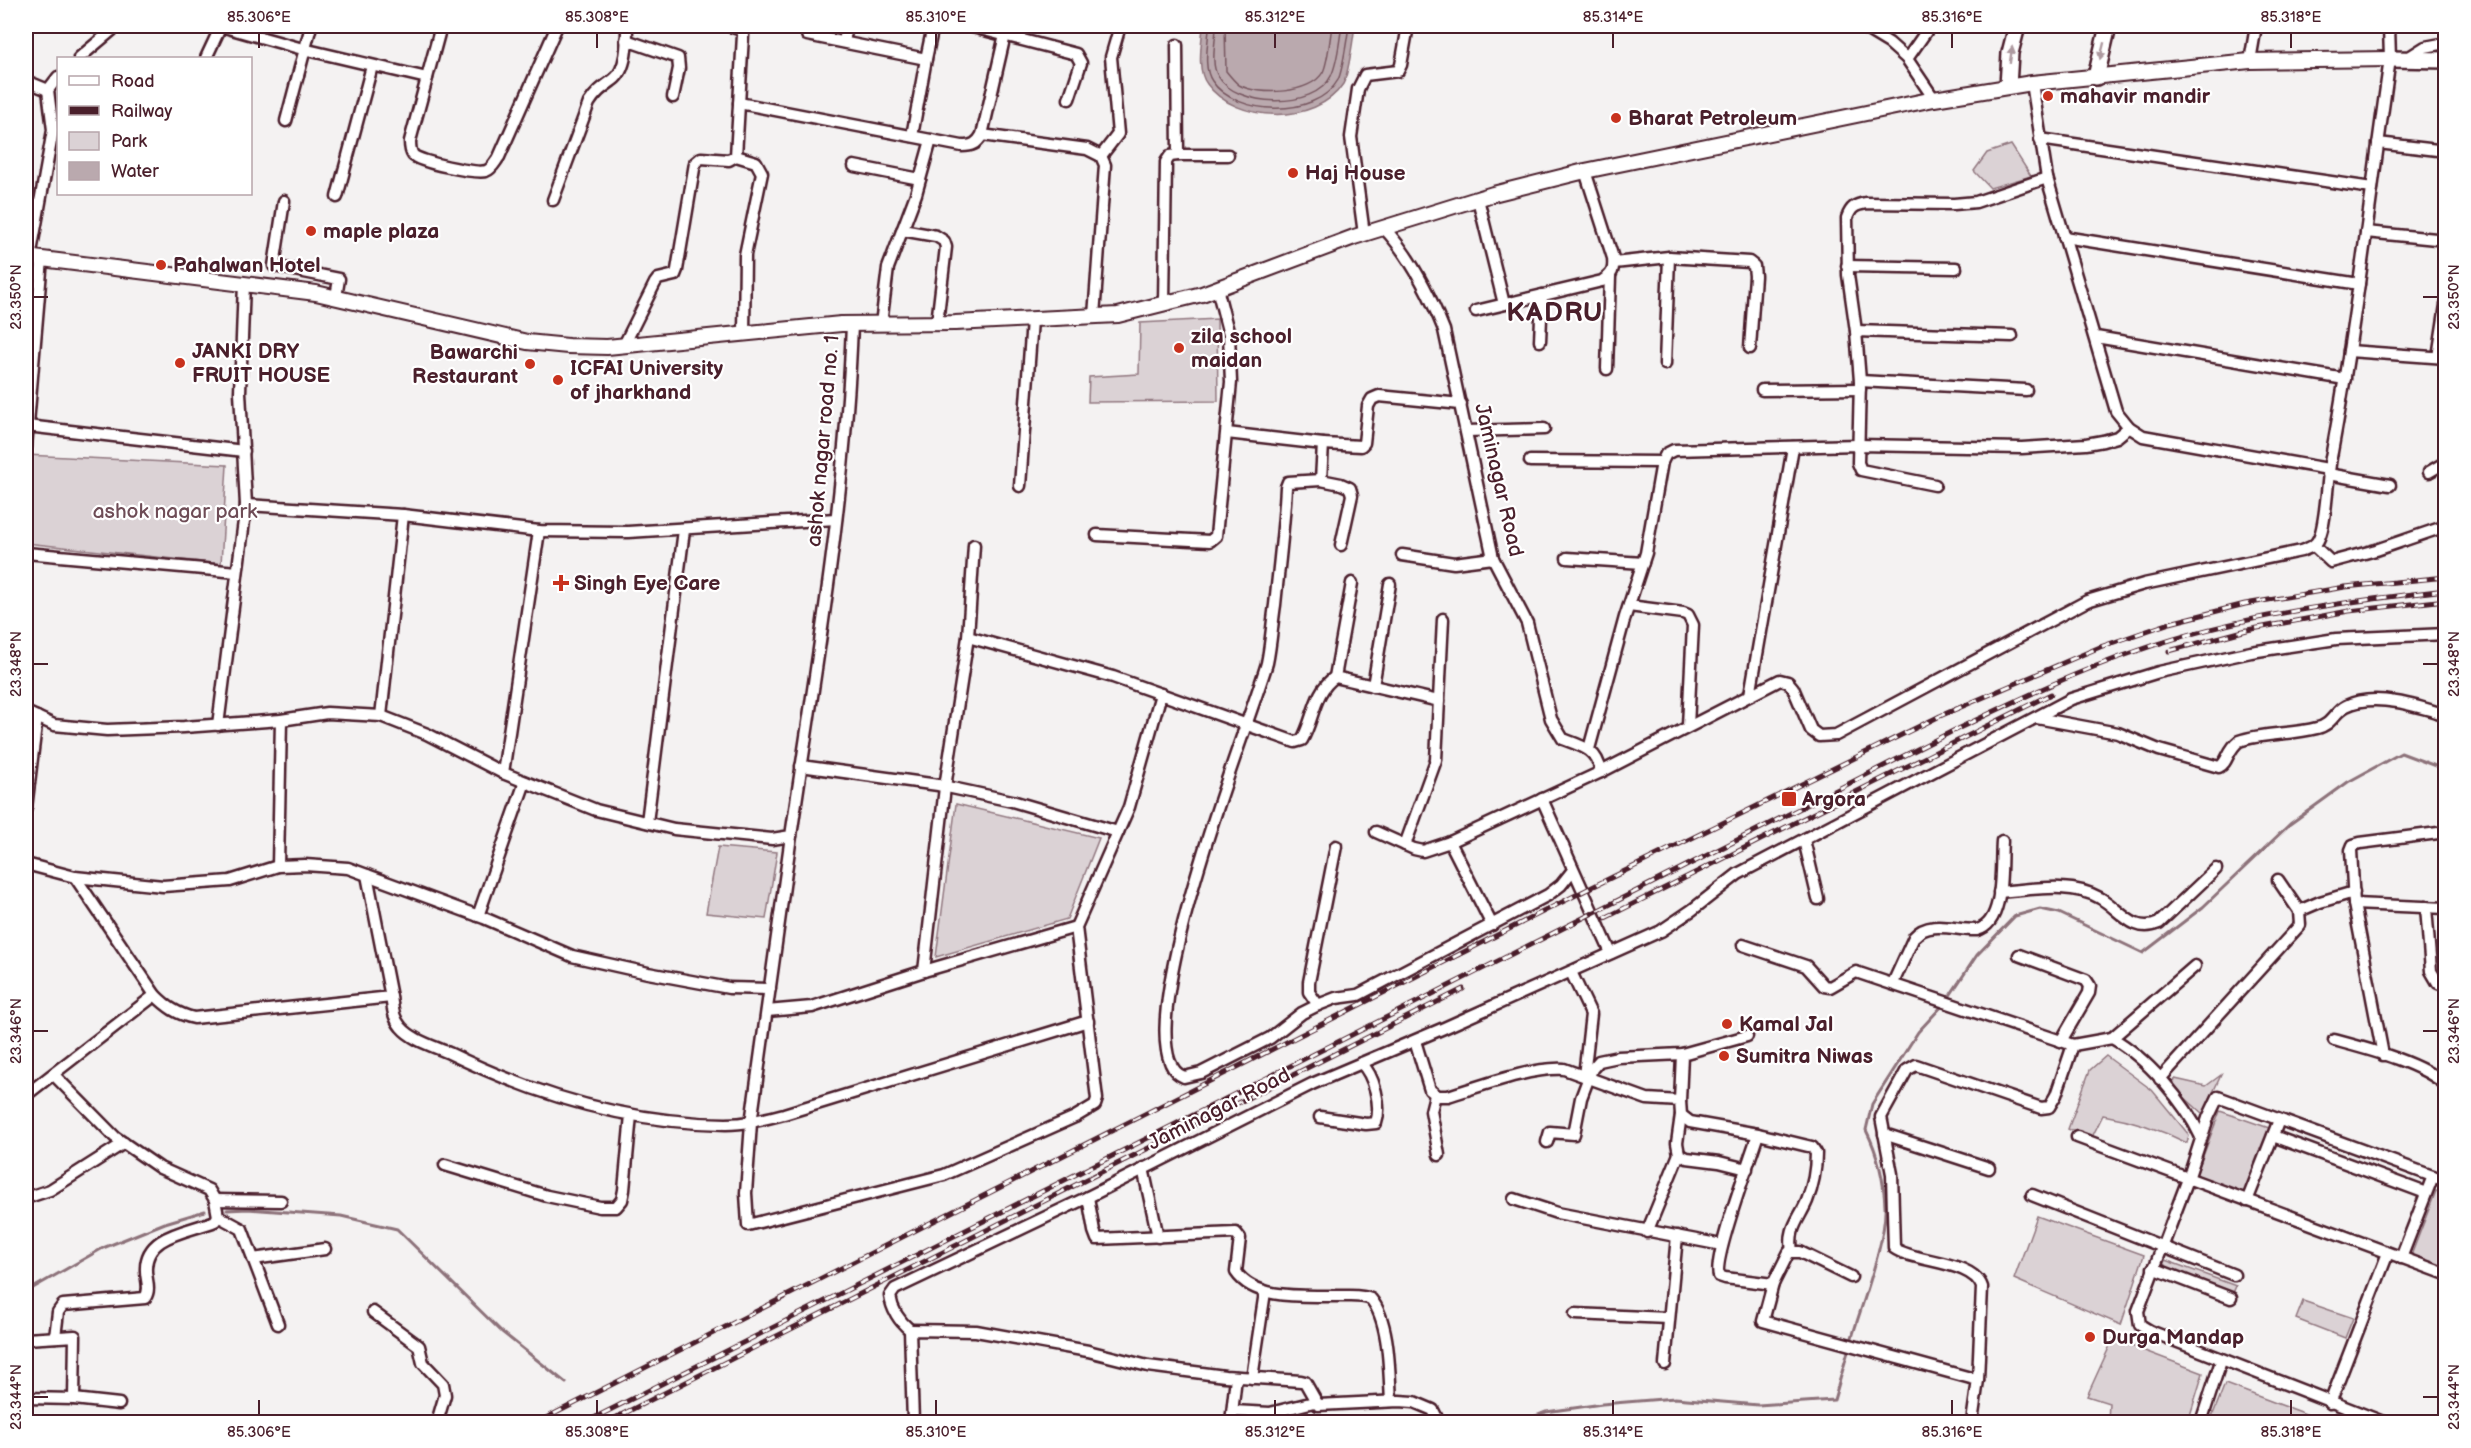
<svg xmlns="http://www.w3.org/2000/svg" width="2471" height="1448" font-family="'Balsamiq Sans',sans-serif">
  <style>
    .green { fill: #dbd2d5; stroke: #927880; stroke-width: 1.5 }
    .water { fill: #baa9ae; stroke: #8d727a; stroke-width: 1.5 }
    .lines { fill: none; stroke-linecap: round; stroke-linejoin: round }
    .shore { stroke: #77565f; stroke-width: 1.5 }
    .stream { stroke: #8d727a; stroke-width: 3 }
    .minor-casing { stroke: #4a1f2b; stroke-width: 15 }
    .tertiary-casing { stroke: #4a1f2b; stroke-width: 18 }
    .secondary-casing { stroke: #4a1f2b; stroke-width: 20 }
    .minor { stroke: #fff; stroke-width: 10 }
    .tertiary { stroke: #fff; stroke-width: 14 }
    .secondary { stroke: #fff; stroke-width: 15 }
    .rail-casing { stroke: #4a1f2b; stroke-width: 5 }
    .rail { stroke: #fff; stroke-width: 3; stroke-dasharray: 9; stroke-linecap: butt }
    .oneway { fill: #ae9aa0 }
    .ticks { fill: none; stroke: #4a1f2b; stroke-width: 2 }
    .poi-dot { fill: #c8321e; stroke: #fff; stroke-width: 2 }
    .labels { text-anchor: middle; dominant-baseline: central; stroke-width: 4.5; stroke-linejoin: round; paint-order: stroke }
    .poi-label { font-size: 21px; font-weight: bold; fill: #4a1f2b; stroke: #fff; text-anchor: start }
    .street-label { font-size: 21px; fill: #4a1f2b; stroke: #fff }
    .park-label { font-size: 21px; fill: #6e4c56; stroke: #fff }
    .district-label { font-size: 27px; font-weight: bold; letter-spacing: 1.5px; fill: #4a1f2b; stroke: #fff }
    .neatline { fill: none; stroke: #4a1f2b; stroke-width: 2 }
    .ticks-label { font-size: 15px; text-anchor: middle; fill: #4a1f2b }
  </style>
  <rect width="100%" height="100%" fill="#f4f2f2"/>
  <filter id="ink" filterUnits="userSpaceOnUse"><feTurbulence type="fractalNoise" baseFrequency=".0167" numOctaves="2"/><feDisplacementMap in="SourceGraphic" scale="12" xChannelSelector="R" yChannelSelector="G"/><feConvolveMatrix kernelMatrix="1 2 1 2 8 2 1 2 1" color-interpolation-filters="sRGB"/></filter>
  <g filter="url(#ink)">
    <g class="green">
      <path d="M2011 145 2031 176 1990 188 1974 171 1987 153Z"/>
      <path d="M1217 319 1218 401 1088 402 1089 377 1139 374 1140 323Z"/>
      <path d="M26 455 227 465 221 564 26 543Z"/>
      <path d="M956 804 1099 838 1067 919 936 957Z"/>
      <path d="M718 847 777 852 766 919 706 913Z"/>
      <path d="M2106 1056 2152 1090 2189 1135 2187 1143C2159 1129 2134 1120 2103 1115L2091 1139 2068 1129 2090 1070Z"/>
      <path d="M2221 1075 2203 1114 2183 1096 2174 1084 2175 1079 2206 1086Z"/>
      <path d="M2220 1111 2272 1129 2246 1198 2194 1180Z"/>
      <path d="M2436 1191 2445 1194V1272L2410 1258Z"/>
      <path d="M2037 1216 2144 1255 2121 1325 2014 1279Z"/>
      <path d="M2165 1260 2236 1286 2233 1293 2163 1266Z"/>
      <path d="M2303 1301 2353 1318 2345 1338 2296 1319Z"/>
      <path d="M2113 1339 2203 1373 2188 1422H2108L2109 1403 2087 1396Z"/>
      <path d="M2225 1384 2327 1422H2210Z"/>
    </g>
    <path class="water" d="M1203 26H1355C1353 38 1349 74 1343 84 1316 126 1235 123 1207 84 1196 70 1202 42 1203 26Z"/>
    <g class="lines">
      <g class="shore">
        <path d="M1209 26C1209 41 1202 67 1212 81 1235 116 1316 119 1338 80 1343 70 1347 38 1349 26"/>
        <path d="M1216 26C1216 40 1210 64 1218 76 1236 108 1315 110 1331 76 1338 62 1339 41 1342 26"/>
        <path d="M1225 26 1226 71C1230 76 1235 82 1239 85 1259 96 1311 94 1323 72 1328 62 1330 38 1332 26"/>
      </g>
      <g class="stream">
        <path d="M1947 1000 1977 955 2015 916 2040 909 2059 913 2143 953 2203 907 2290 824 2348 782 2401 753 2446 770"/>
        <path d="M227 1210 248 1209 341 1216 397 1229 502 1332 566 1383"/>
        <path d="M26 1292 103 1248 165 1223 205 1211"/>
        <path d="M1851 1341C1861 1306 1887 1240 1885 1206 1884 1178 1878 1154 1866 1130L1872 1104 1918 1032 1943 1005"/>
        <path d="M1521 1422 1546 1412 1602 1404 1675 1398 1758 1405 1834 1400 1849 1348"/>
      </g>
      <g class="minor-casing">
        <g id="minor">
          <path d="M221 26 299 48 427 78"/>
          <path d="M441 26 410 141C410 146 410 151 413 155 419 162 476 174 486 171 492 169 495 162 499 157L557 26"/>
          <path d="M969 26 1076 54 1081 63 1069 99"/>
          <path d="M1861 26 1889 43 1907 59 1934 99"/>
          <path d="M807 35 926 59 933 26"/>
          <path d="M626 40 678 58 679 68 673 97"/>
          <path d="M844 42 847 26"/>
          <path d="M1177 45 1178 155"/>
          <path d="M79 58 117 26"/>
          <path d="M206 58 221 26"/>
          <path d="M1907 59 1930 26"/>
          <path d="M2406 59 2425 47 2446 43"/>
          <path d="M2250 61 2256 26"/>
          <path d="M26 81 48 90"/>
          <path d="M2032 83 2047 178 2116 411 2129 427 2143 436 2328 469"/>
          <path d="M739 103 962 146C972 146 977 144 982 135L1005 35"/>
          <path d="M286 121 311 26"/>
          <path d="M982 135 1087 149 1101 156 1105 165 1094 316"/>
          <path d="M912 136 926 59"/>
          <path d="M2040 139 2372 188"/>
          <path d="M2378 143 2446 151"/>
          <path d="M736 156 756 162 762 173 745 255 744 334"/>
          <path d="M1101 156 1118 134 1111 57 1120 26"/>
          <path d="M854 166 920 179"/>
          <path d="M337 197 372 66"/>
          <path d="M1478 199 1504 304"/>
          <path d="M553 200 589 103C596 92 602 88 613 80 627 70 627 42 627 26"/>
          <path d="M284 201 274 266 339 279 336 297"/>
          <path d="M1384 228C1410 256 1430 295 1444 330L1493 558 1527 623 1551 719 1563 739C1582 746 1597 749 1601 772"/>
          <path d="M902 230 936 236 944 241 946 247 937 323"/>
          <path d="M2366 232 2446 240"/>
          <path d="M1364 234 1351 137 1358 89 1365 75 1398 71 1401 65 1408 26"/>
          <path d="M2064 237 2359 284"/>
          <path d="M30 258 53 130 48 90 58 77"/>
          <path d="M1614 263 1669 257 1749 262 1754 266 1755 276 1750 348"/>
          <path d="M1847 266 1956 268"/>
          <path d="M1164 304 1166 162 1170 156 1178 155H1228"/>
          <path d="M1476 311 1602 281C1613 274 1614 270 1613 258L1585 171"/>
          <path d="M881 324 888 268 916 194 931 140"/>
          <path d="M1856 331 2012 336"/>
          <path d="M2096 337 2345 379"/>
          <path d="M1540 341 1542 295"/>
          <path d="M624 345 655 283 658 279 675 275 677 270 695 163 701 158 729 160 736 156 743 35 741 30 729 26"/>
          <path d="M2349 351 2446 358"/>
          <path d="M2438 357 2446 305"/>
          <path d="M1665 364 1669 257"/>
          <path d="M1607 369 1610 276"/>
          <path d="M1860 381 2026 390"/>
          <path d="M1762 390 1860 389"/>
          <path d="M27 426 244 451"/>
          <path d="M1466 431 1544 429"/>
          <path d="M1227 433 1323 444 1321 480 1341 484 1350 488 1352 495 1341 545"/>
          <path d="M1323 444 1361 446 1364 443 1368 406 1372 399 1379 396 1461 404"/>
          <path d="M26 447 42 259"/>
          <path d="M1530 461 1662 462"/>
          <path d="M2429 472 2446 462"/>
          <path d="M2328 474 2390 485"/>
          <path d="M1321 480 1288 482 1286 487C1284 527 1279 565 1275 605 1272 624 1271 644 1267 663 1252 717 1117 1053 1184 1077L1201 1073 1270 1038 1302 1013 1318 1005 1336 998 1358 995 1548 895 1561 885 1573 870"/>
          <path d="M1935 485 1861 470 1858 463 1860 381 1856 331 1848 275 1847 218C1851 207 1855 205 1866 203L1954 204 1976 202 2047 178"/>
          <path d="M1020 486 1032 320"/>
          <path d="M246 505 403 515 539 531 628 532 836 519"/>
          <path d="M1097 535 1210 541 1216 536 1231 382 1229 335 1217 288"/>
          <path d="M2314 546 2331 562 2376 550 2446 526"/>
          <path d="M26 553 237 572"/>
          <path d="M1402 555 1454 563 1493 558"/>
          <path d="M1567 558 1643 563"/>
          <path d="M1352 583 1335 677 1439 701"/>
          <path d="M1629 606 1683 613 1688 615 1693 625 1688 726"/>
          <path d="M968 637 1113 677 1295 742 1302 740C1314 719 1314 691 1335 677"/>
          <path d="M1373 686 1390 584"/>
          <path d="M1750 695 1793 447"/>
          <path d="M26 712 54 725 107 730 184 727 281 720 327 713 381 716 427 734 503 773 596 810 674 829 772 839 791 836C816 666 846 496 852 324"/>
          <path d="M381 716 403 515"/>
          <path d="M2037 718 2118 733 2159 750 2219 767C2228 763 2227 750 2239 741 2264 732 2292 735 2317 728 2332 725 2334 712 2346 706 2374 692 2418 706 2446 715"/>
          <path d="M218 725 246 505 240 392 244 283"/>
          <path d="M1589 749 1625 617 1646 553 1662 462 1666 454 1674 450 1858 445 2022 448 2086 444 2103 441 2117 437 2129 427"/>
          <path d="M503 773 539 531"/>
          <path d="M1542 799 1611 953"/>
          <path d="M26 808 37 717"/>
          <path d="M647 822 684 530"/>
          <path d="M1118 832 1129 807 1161 694"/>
          <path d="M1376 832 1414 849 1423 851 1450 842 1601 772 1780 680 1788 682 1793 688 1811 730 1819 736 1836 735 2087 601 2144 584 2301 551C2309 548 2316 546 2319 538 2327 521 2327 474 2332 452 2356 322 2371 190 2390 59L2389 26"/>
          <path d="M791 836 751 1123 746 1193 748 1225 944 1175 1075 1117 1095 1105 1097 1099 1076 927 1118 832 1012 801 938 785 801 766"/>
          <path d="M1804 840 1818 899"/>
          <path d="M1450 842 1492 925"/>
          <path d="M1405 845 1436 760 1443 619"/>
          <path d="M26 864 75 877 163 886 230 881 278 866 305 865 348 868 484 918 572 956 648 973 729 988 770 989"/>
          <path d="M278 866 281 720"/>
          <path d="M75 877 155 995C167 1007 177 1014 194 1018L391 997 367 875"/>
          <path d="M1999 892C2030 890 2071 881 2100 898 2120 909 2133 935 2159 923L2216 869"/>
          <path d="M2354 904 2446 908"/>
          <path d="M2426 907 2431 971 2438 983 2446 986"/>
          <path d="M2299 911 2320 902 2354 892"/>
          <path d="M478 916 525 782"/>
          <path d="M1743 945 1806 966 1824 986 1830 987 1856 972 2073 1045 2112 1038C2146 1057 2185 1102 2201 1137"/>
          <path d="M2019 955 2086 980 2090 986 2089 993 2061 1041"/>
          <path d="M924 971 945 787 968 637 974 545"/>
          <path d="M1571 972 1591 1014 1584 1076"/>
          <path d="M1893 983 1914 937C1930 919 1956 931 1977 930 2006 923 2000 864 2002 841"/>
          <path d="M391 997C393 1008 393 1018 401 1027 412 1040 433 1046 449 1053 535 1095 629 1123 726 1124 746 1124 764 1119 784 1114L1088 1021"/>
          <path d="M1318 1005 1309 992V982L1336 846"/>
          <path d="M767 1011 812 1007 924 971 1076 927"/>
          <path d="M2112 1038 2195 966"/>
          <path d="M2334 1040C2367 1049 2420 1062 2446 1085"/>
          <path d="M1415 1041 1430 1090 1438 1096H1448C1481 1086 1531 1067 1564 1069L1647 1099 1680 1101 1681 1115 1690 1122 1758 1134 1812 1147 1816 1153C1816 1169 1813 1186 1807 1201 1799 1220 1788 1228 1792 1251"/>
          <path d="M2383 1055 2354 904 2351 850 2353 845 2360 843 2446 832"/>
          <path d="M54 1075 115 1137 160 1168 209 1190 215 1200 218 1216 215 1221C189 1232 144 1234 146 1271 146 1280 151 1289 145 1298L63 1305 58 1312 55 1337"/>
          <path d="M2160 1079 2300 925 2299 911 2278 880"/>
          <path d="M26 1095 155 995"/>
          <path d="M1435 1095 1431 1111 1439 1155"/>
          <path d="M1680 1101 1682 1054"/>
          <path d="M1681 1115 1677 1143 1679 1154 1687 1158 1719 1162 1747 1169"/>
          <path d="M1320 1117 1366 1124 1376 1123C1382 1106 1374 1075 1361 1063"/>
          <path d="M1758 1134C1751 1157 1712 1260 1719 1276L1725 1278 1773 1284"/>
          <path d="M1884 1134 1989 1168"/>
          <path d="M2273 1136 2426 1193"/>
          <path d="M2077 1137 2446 1274"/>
          <path d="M1547 1142 1550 1132 1574 1134 1581 1098 1592 1069 1599 1061 1618 1057 1682 1054 1747 1036"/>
          <path d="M445 1165 547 1196 600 1207H616L622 1200 624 1190 631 1115"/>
          <path d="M1143 1168 1158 1237"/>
          <path d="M2032 1195 2234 1275"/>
          <path d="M1088 1197 1094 1231 1097 1239 1236 1233 1240 1238 1236 1272C1256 1302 1310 1295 1343 1296 1352 1296 1362 1295 1371 1299 1390 1322 1389 1372 1391 1401"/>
          <path d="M26 1198 50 1190 124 1143"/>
          <path d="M1514 1199 1557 1213 1722 1245"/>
          <path d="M215 1200 281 1201"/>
          <path d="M2247 1201 2279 1120"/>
          <path d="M218 1216 242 1229 278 1324"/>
          <path d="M1647 1232 1679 1154"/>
          <path d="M2401 1258 2433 1176"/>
          <path d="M253 1259 325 1249"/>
          <path d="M2153 1268 2231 1298"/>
          <path d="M1851 1277 1800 1252H1789L1773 1284 1763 1321 1978 1380"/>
          <path d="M373 1312 419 1346 423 1363 443 1384 445 1395 437 1422"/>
          <path d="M1575 1314 1668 1318"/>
          <path d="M910 1330C899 1321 892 1310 890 1296L895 1289 1088 1197 1312 1084 1444 1028 1661 931 1692 910 1738 874 2071 699 2159 672 2251 652 2336 639 2446 634"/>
          <path d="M26 1339 75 1336 74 1399"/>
          <path d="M1665 1364 1677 1236"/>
          <path d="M1252 1378 1265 1292"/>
          <path d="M26 1398 74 1399 119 1404"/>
          <path d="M2330 1403 2388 1253"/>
          <path d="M1233 1411 1270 1413 1314 1402"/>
          <path d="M913 1422 910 1330 976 1331 1088 1351 1148 1366 1225 1376 1301 1381 1305 1382 1318 1405 1399 1401 1414 1402 1433 1410 1439 1422"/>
          <path d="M1231 1422 1236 1377"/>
          <path d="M1972 1422 1978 1380 1982 1287C1973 1260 1915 1263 1894 1248L1892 1174 1881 1117 1907 1070 1916 1065 2041 1108 2049 1107 2056 1095 2073 1045"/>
          <path d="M2201 1422 2221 1361"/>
          <path d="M2383 1422 2150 1331 2140 1325 2138 1311 2188 1179 2208 1118 2218 1097 2446 1181"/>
        </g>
      </g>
      <g class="tertiary-casing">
        <path id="tertiary" d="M26 257 316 293 527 342 568 346 607 347 841 324 955 323 1118 315 1202 294 1354 237 1493 194 1585 171 1934 99 2032 83 2250 61 2390 59"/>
      </g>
      <g class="secondary-casing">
        <g id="secondary">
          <path d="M2390 59 2446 60"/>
          <path d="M2096 77 2108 26"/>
          <path d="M2008 86 2010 53 2017 26"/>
        </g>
      </g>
      <use href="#minor" class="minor"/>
      <use href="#tertiary" class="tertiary"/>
      <use href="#secondary" class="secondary"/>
      <g class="rail-casing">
        <g id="rail">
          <path d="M2169 651 2247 630 2349 611 2446 600"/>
          <path d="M1605 918 2051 694"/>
          <path d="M538 1422 1582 892 1940 716 2100 647 2170 623 2245 604 2345 587 2446 577"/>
          <path d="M586 1422 1949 733C2011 703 2072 673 2137 651 2236 616 2342 602 2446 590"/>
          <path d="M607 1422 1463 989"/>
        </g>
      </g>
      <use href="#rail" class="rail"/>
    </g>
    <defs><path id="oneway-solid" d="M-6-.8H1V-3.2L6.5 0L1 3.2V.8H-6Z" transform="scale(1.5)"/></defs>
    <g class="oneway">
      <use href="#oneway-solid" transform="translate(2102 51) rotate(104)"/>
      <use href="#oneway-solid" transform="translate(2011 55) rotate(-82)"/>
    </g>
  </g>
  <path class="ticks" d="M259 33V48M597 33V48M936 33V48M1275 33V48M1613 33V48M1952 33V48M2291 33V48M33 297H48M2423 297H2438M33 664H48M2423 664H2438M33 1031H48M2423 1031H2438M33 1397H48M2423 1397H2438M259 1400V1415M597 1400V1415M936 1400V1415M1275 1400V1415M1613 1400V1415M1952 1400V1415M2291 1400V1415"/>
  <g class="poi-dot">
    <circle cx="2048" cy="96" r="6"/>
    <circle cx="1616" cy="118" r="6"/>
    <circle cx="1293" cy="173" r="6"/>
    <circle cx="311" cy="231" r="6"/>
    <circle cx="161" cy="265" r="6"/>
    <circle cx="1179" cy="348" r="6"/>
    <circle cx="180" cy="363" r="6"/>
    <circle cx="530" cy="364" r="6"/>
    <circle cx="558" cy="380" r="6"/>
    <path d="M558 574h6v6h6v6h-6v6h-6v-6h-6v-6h6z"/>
    <rect x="1781" y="791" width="16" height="16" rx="3"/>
    <circle cx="1727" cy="1024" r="6"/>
    <circle cx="1724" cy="1056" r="6"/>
    <circle cx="2090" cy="1337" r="6"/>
  </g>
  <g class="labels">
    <g class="poi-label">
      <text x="2060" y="96">mahavir mandir</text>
      <text x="1628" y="118">Bharat Petroleum</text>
      <text x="1305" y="173">Haj House</text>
      <text x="323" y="231">maple plaza</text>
      <text x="173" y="265">Pahalwan Hotel</text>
      <text x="1191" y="336">zila school<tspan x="1191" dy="24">maidan</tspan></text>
      <text x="192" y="351">JANKI DRY<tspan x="192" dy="24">FRUIT HOUSE</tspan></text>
      <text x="518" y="352" text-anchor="end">Bawarchi<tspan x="518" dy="24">Restaurant</tspan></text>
      <text x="570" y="368">ICFAI University<tspan x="570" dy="24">of jharkhand</tspan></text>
      <text x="574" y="583">Singh Eye Care</text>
      <text x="1802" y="799">Argora</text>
      <text x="1739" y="1024">Kamal Jal</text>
      <text x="1736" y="1056">Sumitra Niwas</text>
      <text x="2102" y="1337">Durga Mandap</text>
    </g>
    <g class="street-label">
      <text transform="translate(823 441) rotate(-85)">ashok nagar road no. 1</text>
      <text transform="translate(1499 480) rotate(77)">Jaminagar Road</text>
      <text transform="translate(1219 1109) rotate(-27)">Jaminagar Road</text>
    </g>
    <g class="park-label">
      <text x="175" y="511">ashok nagar park</text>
    </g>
    <g class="district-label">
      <text x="1555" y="313">KADRU</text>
    </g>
  </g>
  <rect width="2471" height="1448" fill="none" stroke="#fff" stroke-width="66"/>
  <rect x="57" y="57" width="195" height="138" fill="#ffffff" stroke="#b7a5aa" stroke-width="1.5"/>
  <rect x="69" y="76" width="30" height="9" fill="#ffffff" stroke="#b7a5aa" stroke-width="1.5"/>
  <text x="111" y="87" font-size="18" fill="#4a1f2b">Road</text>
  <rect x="69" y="106" width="30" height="9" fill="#4a1f2b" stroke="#b7a5aa" stroke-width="1.5"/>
  <text x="111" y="117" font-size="18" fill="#4a1f2b">Railway</text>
  <rect x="69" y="132" width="30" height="18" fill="#dbd2d5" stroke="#b7a5aa" stroke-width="1.5"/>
  <text x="111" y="147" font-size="18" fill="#4a1f2b">Park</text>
  <rect x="69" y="162" width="30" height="18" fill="#baa9ae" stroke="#b7a5aa" stroke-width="1.5"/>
  <text x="111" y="177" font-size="18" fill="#4a1f2b">Water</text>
  <rect x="33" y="33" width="2405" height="1382" class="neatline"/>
  <g class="ticks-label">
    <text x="259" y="22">85.306°E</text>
    <text x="597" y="22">85.308°E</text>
    <text x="936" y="22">85.310°E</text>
    <text x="1275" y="22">85.312°E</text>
    <text x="1613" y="22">85.314°E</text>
    <text x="1952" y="22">85.316°E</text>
    <text x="2291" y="22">85.318°E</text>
    <text transform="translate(16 297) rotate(-90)" y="5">23.350°N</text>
    <text transform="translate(2454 297) rotate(-90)" y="5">23.350°N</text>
    <text transform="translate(16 664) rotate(-90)" y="5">23.348°N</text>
    <text transform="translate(2454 664) rotate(-90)" y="5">23.348°N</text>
    <text transform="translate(16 1031) rotate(-90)" y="5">23.346°N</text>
    <text transform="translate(2454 1031) rotate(-90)" y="5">23.346°N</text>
    <text transform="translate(16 1397) rotate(-90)" y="5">23.344°N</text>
    <text transform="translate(2454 1397) rotate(-90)" y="5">23.344°N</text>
    <text x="259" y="1437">85.306°E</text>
    <text x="597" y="1437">85.308°E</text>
    <text x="936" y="1437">85.310°E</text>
    <text x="1275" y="1437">85.312°E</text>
    <text x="1613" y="1437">85.314°E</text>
    <text x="1952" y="1437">85.316°E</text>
    <text x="2291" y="1437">85.318°E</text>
  </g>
</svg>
